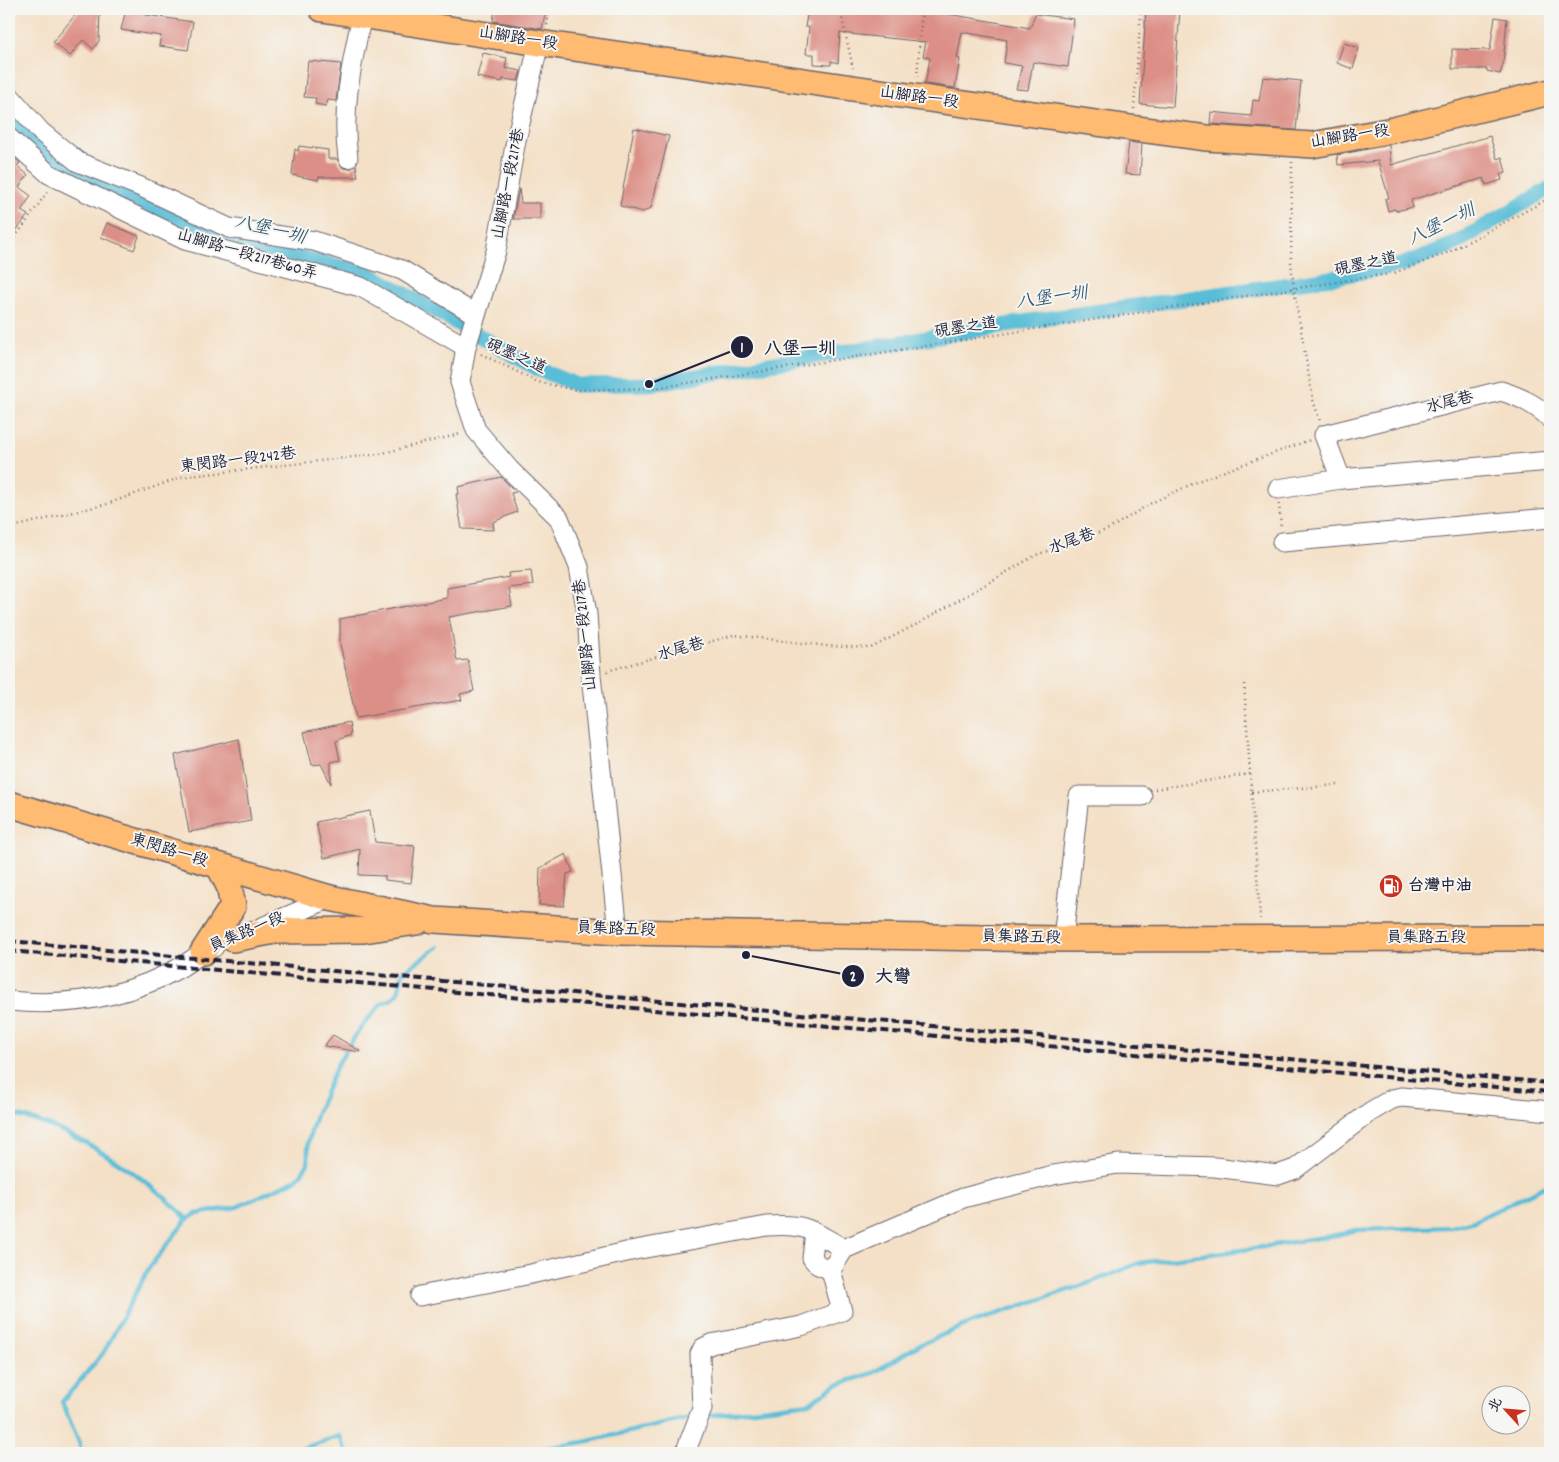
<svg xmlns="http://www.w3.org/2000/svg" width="1559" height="1462" font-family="Dekko,'LXGW WenKai TC',sans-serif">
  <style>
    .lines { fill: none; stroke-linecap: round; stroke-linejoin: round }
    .stream { stroke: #59bdd7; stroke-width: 4.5 }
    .canal { stroke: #59bdd7; stroke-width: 15 }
    .building { fill: #dc8f86 }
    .minor-casing { stroke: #6c646c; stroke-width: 21 }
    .major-casing { stroke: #6c646c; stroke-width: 28 }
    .path { stroke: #6c646c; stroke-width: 2.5; stroke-dasharray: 1 4; stroke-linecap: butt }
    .minor { stroke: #fff; stroke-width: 19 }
    .major { stroke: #febb71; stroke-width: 25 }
    .rail { stroke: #22223b; stroke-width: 4; stroke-dasharray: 8 4; stroke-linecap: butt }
    .labels { text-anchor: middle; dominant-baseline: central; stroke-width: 4; stroke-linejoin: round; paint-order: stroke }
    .street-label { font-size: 16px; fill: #22223b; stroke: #f6f6f2 }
    .poi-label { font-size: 16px; font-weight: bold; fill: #22223b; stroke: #f6f6f2; text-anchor: start }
    .water-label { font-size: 18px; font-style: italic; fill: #355872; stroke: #f6f6f2 }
    .leader { fill: none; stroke: #22223b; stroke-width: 2 }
    .callout-dot { fill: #22223b; stroke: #f6f6f2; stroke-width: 2 }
    .mark-label { font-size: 15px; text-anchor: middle; font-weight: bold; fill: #fff }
    .callout-label { font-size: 18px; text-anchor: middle; font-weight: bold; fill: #22223b; stroke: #f6f6f2; stroke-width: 4; stroke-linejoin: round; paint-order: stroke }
  </style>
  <rect width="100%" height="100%" fill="#f6f6f2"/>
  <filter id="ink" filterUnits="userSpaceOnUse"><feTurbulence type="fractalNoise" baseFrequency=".02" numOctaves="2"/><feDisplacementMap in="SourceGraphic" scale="10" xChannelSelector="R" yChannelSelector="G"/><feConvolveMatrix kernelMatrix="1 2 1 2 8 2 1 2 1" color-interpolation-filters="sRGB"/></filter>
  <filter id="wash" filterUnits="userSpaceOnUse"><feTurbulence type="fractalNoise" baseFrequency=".0096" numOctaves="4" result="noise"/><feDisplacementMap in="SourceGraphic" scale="20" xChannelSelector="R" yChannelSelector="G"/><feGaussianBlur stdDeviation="1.12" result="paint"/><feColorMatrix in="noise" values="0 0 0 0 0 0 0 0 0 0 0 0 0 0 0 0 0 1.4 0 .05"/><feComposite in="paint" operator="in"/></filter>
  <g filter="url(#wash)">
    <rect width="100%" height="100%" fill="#f4e0c6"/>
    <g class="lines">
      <g class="stream">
        <path d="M9 1114C68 1124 145 1175 187 1219"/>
        <path d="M705 1416 809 1403 836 1385 873 1373 919 1345 973 1322 1089 1283 1139 1263 1250 1249 1336 1235 1356 1230 1452 1227 1474 1221 1550 1184"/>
        <path d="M80 1453V1445L62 1402 104 1352 149 1268 187 1219 196 1214 237 1207 297 1179 308 1164V1142L316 1115 337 1065 359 1030 381 1004 392 999 398 993 403 972 438 947"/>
        <path d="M288 1453 340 1436 347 1453"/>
        <path d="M512 1453 584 1442 694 1417"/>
      </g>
      <path class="canal" d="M9 116 30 140 68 169 215 237 368 273 536 368 577 385 649 384 1030 321 1338 277 1404 264 1454 244 1550 188"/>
    </g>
    <g id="blocks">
      <g class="building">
        <path d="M80 9H100L99 41 93 49 83 40 70 56 53 42Z"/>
        <path d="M126 9H148L146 15 193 22 188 50 159 46 161 36 121 30Z"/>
        <path d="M495 9H546L542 29 493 21Z"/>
        <path d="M808 9H949L948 14 1030 28 1035 14 1074 19 1068 67 1033 62 1028 90 1016 89 1022 66 1004 63 1007 40 962 32 957 58 960 59 955 88 925 84 930 58 923 56 926 42 840 33 838 63 831 61V65L814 64V54H806L809 27H805Z"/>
        <path d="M1146 9H1180L1173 107 1140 104Z"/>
        <path d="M1495 17 1507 19 1503 65 1500 74 1487 71V69H1452V49L1490 50Z"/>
        <path d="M1344 43 1359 48 1353 69 1337 63Z"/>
        <path d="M483 53 507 58 505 68 521 71 518 81 503 79 502 82 477 77Z"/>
        <path d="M308 61 341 64 336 101 328 100 326 106 315 104 316 98 304 97Z"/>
        <path d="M1263 77 1301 81 1296 130 1210 124 1211 112 1251 116 1253 100 1259 101Z"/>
        <path d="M634 128 669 136 651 208 643 212 620 206Z"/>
        <path d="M1490 136 1497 159 1502 157 1506 172 1500 174 1502 180 1486 185 1484 178 1411 200 1413 207 1396 211 1395 209 1388 211 1385 199 1389 198 1378 161 1338 165 1337 155 1389 145 1391 165Z"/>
        <path d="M1129 142 1142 144 1140 175 1125 174Z"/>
        <path d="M299 146 328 150V159H337L343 168 350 169 356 165 358 177H319L318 180 292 175 295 149 298 151Z"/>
        <path d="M9 153 20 163 17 166 28 175 19 187 31 196 21 211 28 215 9 240Z"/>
        <path d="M519 189 521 203H540V219H513Z"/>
        <path d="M107 223 139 236 134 250 101 237Z"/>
        <path d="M501 477 516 492 511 493 517 512 493 522 494 530 462 529 456 494H459L458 487Z"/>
        <path d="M531 571 533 585 509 588 512 606 449 617 457 661 468 660 474 691 460 694 462 700 356 718 340 644V619L447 598V588L509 577 508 573Z"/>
        <path d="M349 722 351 735 336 741 340 760 331 762V784L321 764 312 765 304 732Z"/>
        <path d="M239 739 251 821 189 832 175 755Z"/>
        <path d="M370 811 375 842 415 846 411 883 385 880V876L359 875 360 849 324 858 316 822Z"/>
        <path d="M566 854 573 872 567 874 564 906 539 905 540 868Z"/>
        <path d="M333 1035 360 1051V1052L324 1046Z"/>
      </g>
    </g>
  </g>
  <g filter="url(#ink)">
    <use href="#blocks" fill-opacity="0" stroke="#6c646c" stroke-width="1"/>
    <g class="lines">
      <g class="minor-casing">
        <g id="minor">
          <path d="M539 43 516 140 496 251 466 347 460 382 476 430 509 469 559 518 579 567 587 614 591 675 618 932"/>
          <path d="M9 95 41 132 78 162 141 187 229 228 314 241 402 270 476 315"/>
          <path d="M9 138 49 174 185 240 361 287 466 347"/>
          <path d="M348 158C341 109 352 63 362 15"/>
          <path d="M1341 479 1324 435 1501 391C1520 397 1535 404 1550 418"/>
          <path d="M1278 489 1341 479 1550 461"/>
          <path d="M1282 542 1550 518"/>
          <path d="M258 929 330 898"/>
          <path d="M1063 939 1079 796H1142"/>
          <path d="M9 1001C69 1007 128 997 181 967 192 960 202 952 214 947"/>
          <path d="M815 1232 812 1258 818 1265 831 1270"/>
          <path d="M420 1296 531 1274 635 1250 767 1226C807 1223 811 1230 844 1249"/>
          <path d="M685 1453 702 1409 700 1354 703 1348 711 1344 801 1326 842 1311 831 1270 844 1249 963 1198 1053 1175 1118 1164 1215 1167 1278 1175 1295 1169 1370 1112 1392 1099 1402 1097 1550 1111"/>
        </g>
      </g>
      <g class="major-casing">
        <g id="major">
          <path d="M322 9 539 43 1131 128 1207 138 1312 145 1393 130 1550 92"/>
          <path d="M9 804 330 898 434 920 618 932 1063 939 1550 938"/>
          <path d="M233 939 275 931 364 930 417 922"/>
          <path d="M203 952 233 906 229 886 219 866"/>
        </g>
      </g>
      <g class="path">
        <path d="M840 9 853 68"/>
        <path d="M547 25 549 9"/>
        <path d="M917 77 922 9"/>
        <path d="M1134 109 1141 9"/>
        <path d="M1292 162 1291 261 1294 290 1313 400 1320 421"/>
        <path d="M9 246 48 191"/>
        <path d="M481 354 538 382 576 390 655 388 1394 273 1449 252 1550 198"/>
        <path d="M1279 504 1281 526"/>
        <path d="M9 528 107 504 182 477 379 454 460 434"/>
        <path d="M607 671 734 635 827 646 871 648 921 622 1036 555 1109 529 1153 502 1203 479 1310 440"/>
        <path d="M1244 684 1260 919"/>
        <path d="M1155 789 1250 774"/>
        <path d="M1252 792 1338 785"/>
      </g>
      <use href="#minor" class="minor"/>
      <use href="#major" class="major"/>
      <g class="rail">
        <path d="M9 941 1550 1083"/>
        <path d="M9 951 1550 1092"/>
      </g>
    </g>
  </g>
  <defs>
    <g id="fuel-disc" transform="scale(1.25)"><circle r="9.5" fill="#c8321e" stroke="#f6f6f2"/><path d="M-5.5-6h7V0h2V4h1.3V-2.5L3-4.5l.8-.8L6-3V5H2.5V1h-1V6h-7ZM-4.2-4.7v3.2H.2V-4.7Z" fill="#fff"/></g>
  </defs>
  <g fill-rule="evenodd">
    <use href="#fuel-disc" x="1391" y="886"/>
  </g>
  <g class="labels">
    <g class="street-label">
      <text transform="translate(518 39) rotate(9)">山腳路一段</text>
      <text transform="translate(919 98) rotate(8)">山腳路一段</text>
      <text transform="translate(1350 137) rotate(-9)">山腳路一段</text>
      <text transform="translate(509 184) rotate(-79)">山腳路一段217巷</text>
      <text transform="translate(247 255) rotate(16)">山腳路一段217巷60弄</text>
      <text transform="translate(1366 265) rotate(-12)">硯墨之道</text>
      <text transform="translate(966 328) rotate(-9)">硯墨之道</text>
      <text transform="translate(516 357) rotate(24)">硯墨之道</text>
      <text transform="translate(1450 403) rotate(-14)">水尾巷</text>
      <text transform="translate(238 461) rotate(-7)">東閔路一段242巷</text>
      <text transform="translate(1072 542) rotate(-20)">水尾巷</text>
      <text transform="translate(586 635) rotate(-96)">山腳路一段217巷</text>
      <text transform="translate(681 650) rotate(-16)">水尾巷</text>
      <text transform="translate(169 851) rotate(17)">東閔路一段</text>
      <text transform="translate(616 930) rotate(2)">員集路五段</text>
      <text transform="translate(247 933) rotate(-23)">員集路一段</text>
      <text transform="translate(1021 938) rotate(1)">員集路五段</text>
      <text x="1426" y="938">員集路五段</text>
    </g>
    <g class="poi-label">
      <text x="1408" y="886">台灣中油</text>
    </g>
    <g class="water-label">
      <text transform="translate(1442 226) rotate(-26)">八堡一圳</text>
      <text transform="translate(270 231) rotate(13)">八堡一圳</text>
      <text transform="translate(1052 299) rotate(-8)">八堡一圳</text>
    </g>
  </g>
  <path class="leader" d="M649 384L742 347M746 955L853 976"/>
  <g class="callout-dot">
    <circle cx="649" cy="384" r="5"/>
    <circle cx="746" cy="955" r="5"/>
    <circle cx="742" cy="347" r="12"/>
    <circle cx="853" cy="976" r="12"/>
  </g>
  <g class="mark-label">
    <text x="742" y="352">1</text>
    <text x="853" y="981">2</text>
  </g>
  <g class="callout-label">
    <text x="800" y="354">八堡一圳</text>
    <text x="893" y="982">大彎</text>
  </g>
  <rect width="1559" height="1462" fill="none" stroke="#f6f6f2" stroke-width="30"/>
  <g transform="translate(1506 1410) rotate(296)"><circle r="24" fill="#f6f6f2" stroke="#a1a1a9"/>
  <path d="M0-4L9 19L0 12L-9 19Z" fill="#c8321e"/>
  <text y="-8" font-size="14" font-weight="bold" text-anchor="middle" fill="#22223b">北</text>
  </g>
</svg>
